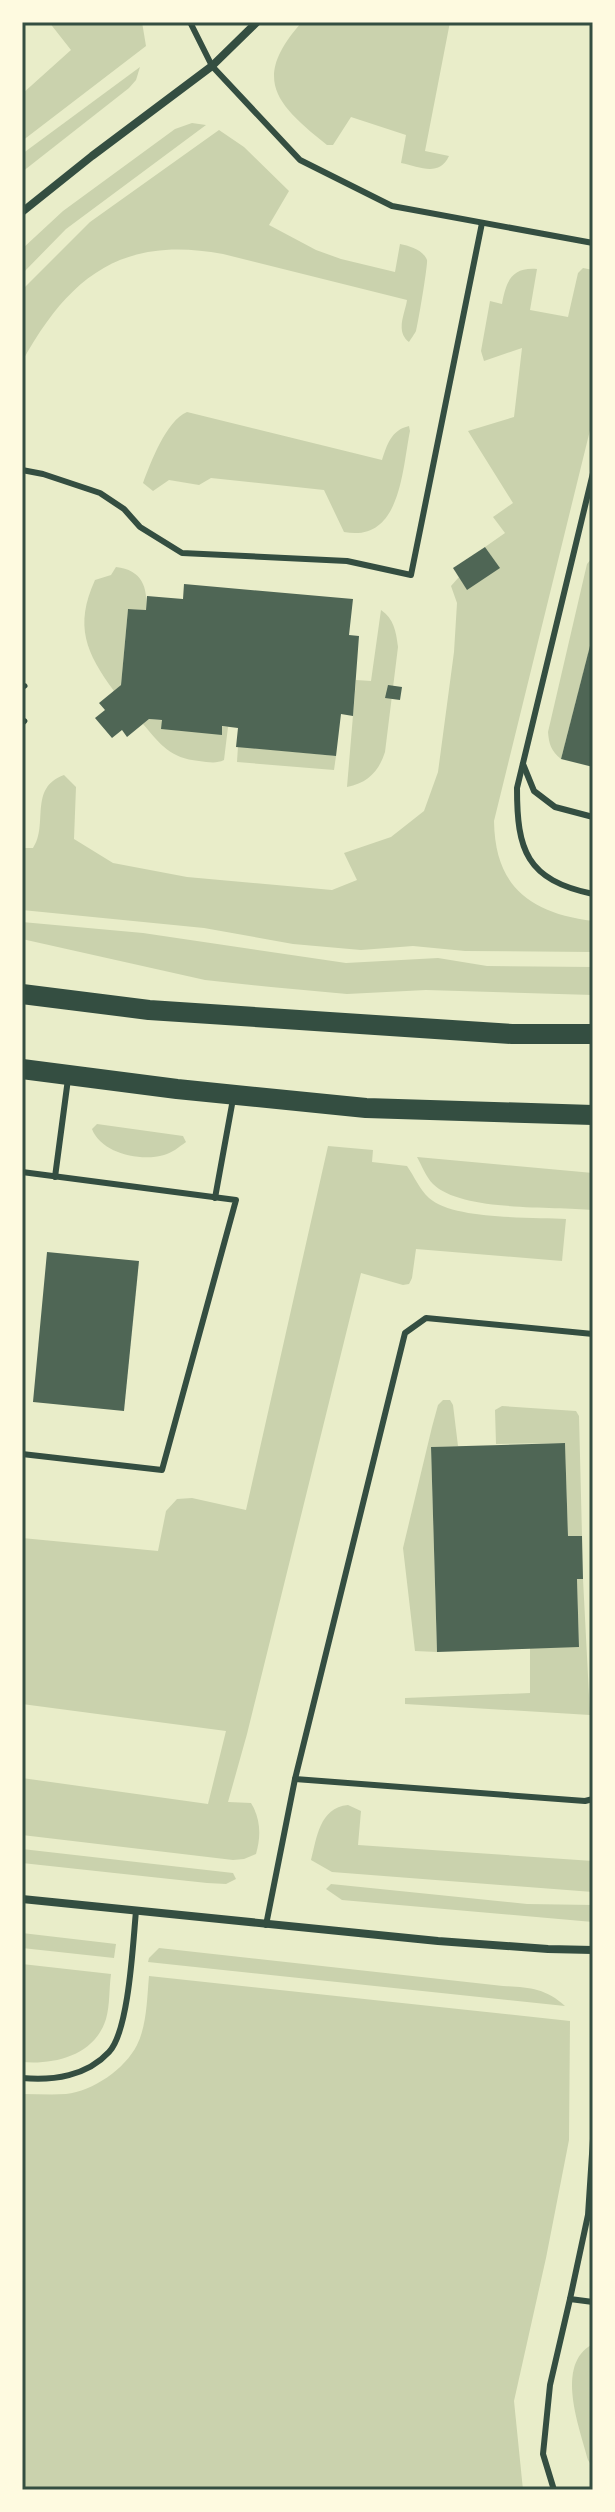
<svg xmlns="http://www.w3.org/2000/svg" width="615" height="2512" font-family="'Exo 2',sans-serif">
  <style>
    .green { fill: #cad2ad }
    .building { fill: #4f6655 }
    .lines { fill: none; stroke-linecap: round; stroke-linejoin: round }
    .path { stroke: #344e41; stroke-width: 5 }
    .service { stroke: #344e41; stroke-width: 6 }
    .minor { stroke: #344e41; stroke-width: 8 }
    .primary { stroke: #344e41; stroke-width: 20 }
    .neatline { fill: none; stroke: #344e41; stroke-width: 3 }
  </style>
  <rect width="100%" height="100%" fill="#e9edc9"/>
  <g class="green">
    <path d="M49 22H142L146 46 22 141V94L71 50Z"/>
    <path d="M302 22H450L425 151 449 156C439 177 420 167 401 163L406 135 351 117 333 145H327C276 104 251 79 302 22Z"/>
    <path d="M140 67 136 80 129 88 22 172V154Z"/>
    <path d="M192 123 206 125 66 229 22 274V249L63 211 175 129Z"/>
    <path d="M219 130 244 147 289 191 269 225 316 250 341 259 395 272 400 244C410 246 423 250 427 260 428 264 418 324 416 331 415 333 411 339 409 342 395 331 405 314 407 300L223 254C123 235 69 276 22 362V290L90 222Z"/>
    <path d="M583 268 593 270V418L494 821C495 887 530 913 593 921V952L465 951 413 946 361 950 293 944 204 928 22 910V848H33C49 825 28 788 64 775L76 787 74 839 113 863 187 877 332 890 357 880 344 853 391 837 424 811 438 772 454 652 457 603 451 586 459 577 467 589 499 567 485 547 505 533 493 517 513 503 468 431 514 417 522 348 484 361 481 351 490 301 502 304C506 282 511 267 537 269L530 310 568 317 578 273Z"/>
    <path d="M187 412 382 460C387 445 391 430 409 426L410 431C402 470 401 543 344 532L324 490 211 478 199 485 169 480 153 491 143 483C151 462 166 421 187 412Z"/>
    <path d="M593 557V643H591L561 759C551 751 549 744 548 732L587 564Z"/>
    <path d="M116 567C142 570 148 587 146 610L128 609 121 685 114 691C86 653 74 626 95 580L111 575Z"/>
    <path d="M381 610C394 619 396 631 398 647L385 752C379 771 368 783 347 787L356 680 371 681Z"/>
    <path d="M149 719 228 727 224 760C216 764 208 762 199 761 170 758 161 745 143 724Z"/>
    <path d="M238 746 336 756 334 770 237 762Z"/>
    <path d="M22 922 143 933 346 963 438 958 487 966 593 967V995L426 990 347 994 271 987 205 980 22 939Z"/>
    <path d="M97 1124 183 1136 186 1142C179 1147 172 1153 164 1155 140 1162 101 1153 92 1129Z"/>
    <path d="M328 1146 373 1150 372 1162 407 1166C414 1176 420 1190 429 1198 453 1220 532 1217 566 1219L562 1261 416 1249 412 1278 409 1284 403 1285 361 1273 247 1734 228 1802 251 1803C261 1819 261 1837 256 1854L244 1859 233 1860 22 1835V1778L208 1804 226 1731 22 1704V1538L158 1551 166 1511 177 1499 192 1498 246 1510Z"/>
    <path d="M417 1157 593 1173V1210C553 1206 461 1212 433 1184 426 1177 422 1166 417 1157Z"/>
    <path d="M443 1400H450L453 1405 458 1446 431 1447 437 1652 415 1651 403 1548 432 1427 438 1405Z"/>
    <path d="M502 1406 576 1411 579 1416 582 1536H568L565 1443 496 1444 495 1410Z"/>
    <path d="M577 1579H583L590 1715 405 1704V1698L530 1693V1648L579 1646Z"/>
    <path d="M348 1805 361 1811 358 1845 593 1861V1892L332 1872 311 1860C317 1838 319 1808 348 1805Z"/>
    <path d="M22 1849 233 1873 236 1879 226 1884 207 1883 22 1863Z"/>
    <path d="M331 1884 527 1904 593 1905V1922L342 1900 326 1889Z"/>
    <path d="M22 1933 116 1944 114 1958 22 1948Z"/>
    <path d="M159 1948 503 1986C527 1987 546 1988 565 2006L148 1962 149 1958Z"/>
    <path d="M22 1964 111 1974C109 1988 110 2005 106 2019 95 2055 55 2065 22 2062Z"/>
    <path d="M149 1976 570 2021 569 2140 546 2258 514 2401 523 2490H22V2094C37 2094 52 2095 66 2094 93 2091 125 2069 137 2045 147 2025 147 1998 149 1976Z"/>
    <path d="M593 2344V2468L588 2460C580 2428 554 2364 593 2344Z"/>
  </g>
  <g class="building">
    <path d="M485 547 500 568 467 590 453 568Z"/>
    <path d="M184 584 353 599 349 635 359 636 353 716 341 714 336 756 236 747 238 728 222 726V735L161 729 162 720 149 719 127 737 122 730 112 738 95 718 105 710 99 703 121 685 128 609 146 610 147 596 183 599Z"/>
    <path d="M592 638H593V767L561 759Z"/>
    <path d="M388 685 402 687 400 700 385 698Z"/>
    <path d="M47 1252 139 1261 124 1411 33 1402Z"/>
    <path d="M565 1443 568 1536H582L583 1579H577L579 1647 437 1652 431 1447Z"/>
  </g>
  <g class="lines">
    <g class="path">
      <path d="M22 688 25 686"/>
      <path d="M22 724 25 721"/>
    </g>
    <g class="service">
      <path d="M190 22 212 66 300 160 392 206 593 243"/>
      <path d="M22 470 43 474 100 493 124 509 140 527 182 553 347 561 411 575 482 223"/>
      <path d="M593 473 517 788C517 850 526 880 593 894"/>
      <path d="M523 764 534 791 555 807 593 817"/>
      <path d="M22 1172 236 1200 162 1470 22 1454"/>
      <path d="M55 1177 68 1079"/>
      <path d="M215 1198 233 1099"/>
      <path d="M295 1779 405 1333 426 1318 593 1334"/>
      <path d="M266 1925 295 1779 585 1801 593 1799"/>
      <path d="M22 2078C53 2081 87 2076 109 2052 129 2031 133 1942 136 1911"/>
      <path d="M593 2139 588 2215 570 2299 593 2302"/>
      <path d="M554 2490 543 2454 550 2385 570 2299"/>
    </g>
    <g class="minor">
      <path d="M22 212 92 156 212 66 257 22"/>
      <path d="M22 1899 438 1941 548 1949 593 1950"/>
    </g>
    <g class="primary">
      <path d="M22 994 149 1010 512 1034H593"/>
      <path d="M22 1069 177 1089 366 1108 593 1115"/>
    </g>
  </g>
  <rect width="615" height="2512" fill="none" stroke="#fefae0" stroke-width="48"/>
  <rect x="24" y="24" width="567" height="2464" class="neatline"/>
</svg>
